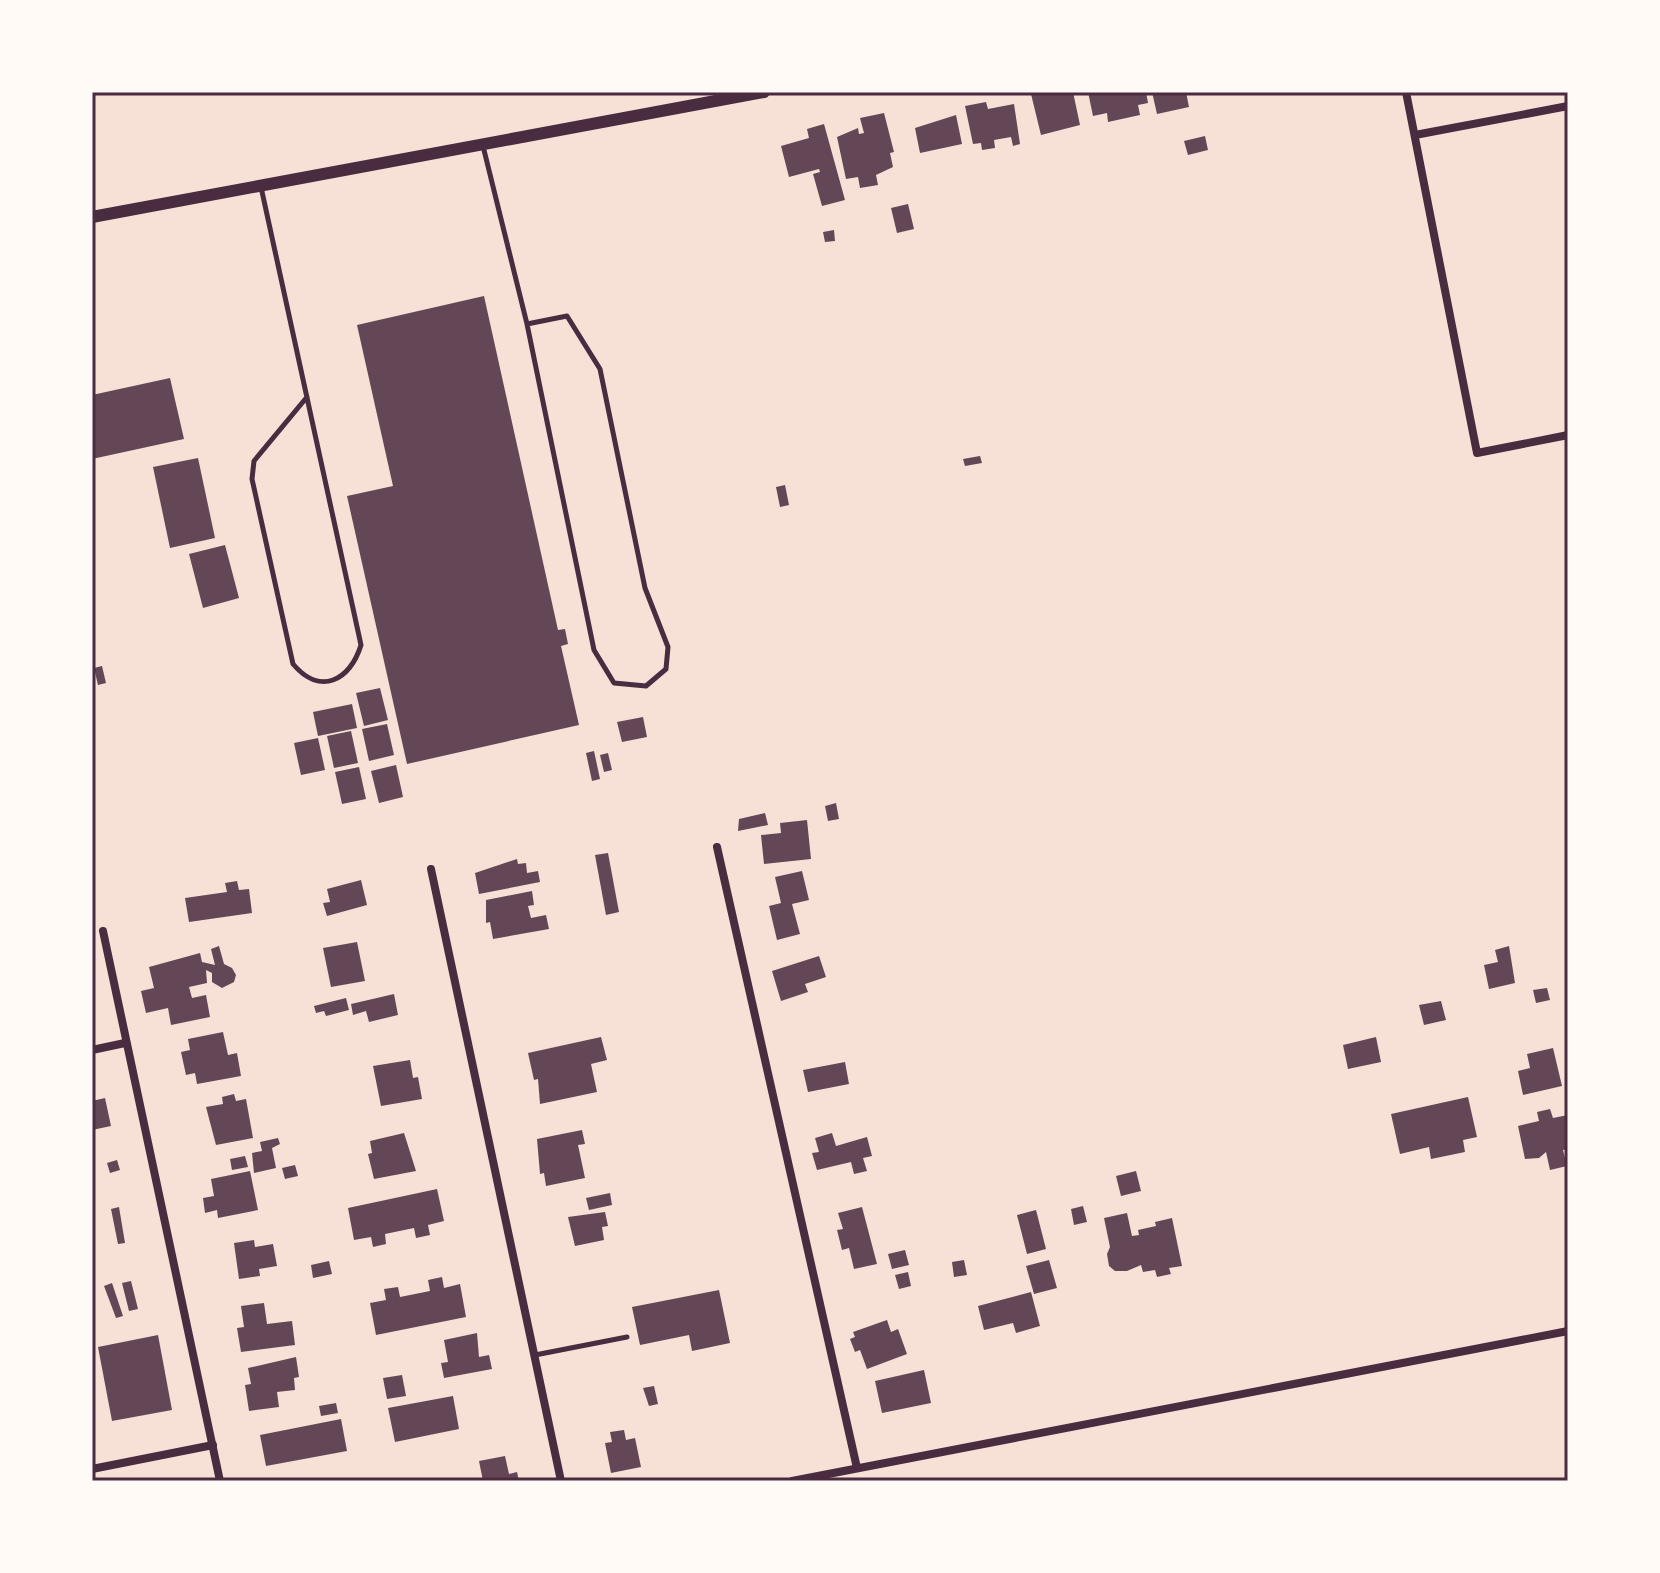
<svg xmlns="http://www.w3.org/2000/svg" width="1660" height="1573" font-family="'Noto Sans',sans-serif">
  <style>
    .building { fill: #644757 }
    .lines { fill: none; stroke-linecap: round; stroke-linejoin: round }
    .service { stroke: #4a2c40; stroke-width: 5 }
    .minor { stroke: #4a2c40; stroke-width: 8 }
    .tertiary { stroke: #4a2c40; stroke-width: 12 }
    .neatline { fill: none; stroke: #4a2c40; stroke-width: 3 }
  </style>
  <rect width="100%" height="100%" fill="#f7e1d7"/>
  <g class="building">
    <path d="M1041 92H1073L1080 125 1041 135 1031 94Z"/>
    <path d="M1088 92H1146L1148 103 1138 105 1140 115 1108 122 1107 113 1093 116Z"/>
    <path d="M1152 92H1186L1189 107 1157 114Z"/>
    <path d="M986 102 988 109 1014 104 1020 144 1013 146 1011 137 994 140 995 148 982 150 981 143 973 144 965 106Z"/>
    <path d="M884 113 894 152 890 153 893 167 876 175 878 185 860 188 858 177 846 179 837 137 858 128 859 134 864 133 860 118Z"/>
    <path d="M956 115 962 144 920 153 915 128Z"/>
    <path d="M824 124 845 200 822 206 813 174 820 172 819 169 789 177 781 146 809 138 807 129Z"/>
    <path d="M1205 136 1208 150 1188 155 1184 141Z"/>
    <path d="M908 204 914 229 897 233 891 208Z"/>
    <path d="M834 230 835 241 825 242 823 232Z"/>
    <path d="M484 296 558 630 565 629 568 644 561 646 579 725 407 764 347 496 393 486 357 325Z"/>
    <path d="M170 378 184 439 92 459V395Z"/>
    <path d="M980 456 982 463 965 466 963 459Z"/>
    <path d="M198 458 215 538 170 548 153 467Z"/>
    <path d="M785 485 789 505 780 507 776 487Z"/>
    <path d="M225 545 239 598 203 608 189 554Z"/>
    <path d="M102 666 106 683 98 685 94 668Z"/>
    <path d="M380 688 388 720 364 726 356 693Z"/>
    <path d="M352 704 357 728 318 736 313 712Z"/>
    <path d="M643 717 647 737 622 742 617 722Z"/>
    <path d="M387 724 394 755 369 761 362 729Z"/>
    <path d="M351 731 358 763 334 768 327 736Z"/>
    <path d="M318 738 325 770 301 775 294 743Z"/>
    <path d="M594 751 600 779 592 781 586 753Z"/>
    <path d="M608 753 612 770 604 772 600 755Z"/>
    <path d="M396 765 403 797 379 803 371 771Z"/>
    <path d="M359 767 366 799 342 804 335 772Z"/>
    <path d="M836 803 839 819 828 821 825 806Z"/>
    <path d="M765 813 768 825 738 831 739 819Z"/>
    <path d="M807 820 811 859 764 864 761 835 781 833 780 823Z"/>
    <path d="M608 853 619 912 606 915 595 855Z"/>
    <path d="M517 859 518 864 526 863 527 873 538 871 540 882 479 894 475 873Z"/>
    <path d="M802 871 809 900 792 904 800 934 777 940 769 906 781 903 775 877Z"/>
    <path d="M361 880 367 905 327 916 323 903 330 902 327 889Z"/>
    <path d="M237 881 239 890 249 889 252 913 189 922 185 898 227 892 225 883Z"/>
    <path d="M532 891 534 905 528 906 531 918 546 915 549 929 493 939 490 922 486 923V900Z"/>
    <path d="M357 942 365 981 331 987 323 948Z"/>
    <path d="M219 946 224 964 232 968 236 975 234 982 222 988 212 982V973L206 970 207 983 189 987 192 998 206 995 210 1017 171 1025 168 1008 146 1013 141 991 154 988 149 967 200 953 202 962 215 965 211 949Z"/>
    <path d="M1509 946 1515 983 1489 989 1484 965 1498 962 1495 950Z"/>
    <path d="M819 956 826 977 805 984 808 992 781 1001 772 971Z"/>
    <path d="M1547 988 1550 1000 1536 1003 1533 990Z"/>
    <path d="M394 994 398 1015 369 1022 366 1011 353 1015 351 1004Z"/>
    <path d="M346 998 349 1010 326 1016 324 1011 316 1013 314 1006Z"/>
    <path d="M1441 1001 1446 1020 1424 1025 1419 1005Z"/>
    <path d="M223 1032 228 1055 237 1053 241 1076 197 1084 195 1073 186 1075 181 1052 190 1050 188 1039Z"/>
    <path d="M601 1037 607 1060 591 1064 597 1092 540 1104 538 1079 534 1080 528 1053Z"/>
    <path d="M1376 1037 1381 1062 1348 1069 1343 1045Z"/>
    <path d="M1553 1048 1562 1086 1523 1095 1518 1071 1530 1068 1527 1054Z"/>
    <path d="M410 1060 413 1078 418 1077 422 1099 381 1106 373 1066Z"/>
    <path d="M845 1062 849 1084 808 1092 803 1070Z"/>
    <path d="M234 1094 236 1101 246 1099 253 1138 216 1145 206 1107 223 1104 222 1097Z"/>
    <path d="M1468 1097 1477 1137 1463 1140 1465 1152 1431 1159 1429 1147 1400 1154 1391 1114Z"/>
    <path d="M105 1098 111 1126 92 1130V1101Z"/>
    <path d="M1550 1109 1553 1118 1568 1115V1149L1563 1150 1567 1166 1550 1170 1546 1152 1539 1158 1525 1159 1518 1126 1539 1121 1537 1112Z"/>
    <path d="M582 1130 585 1144 578 1145 585 1178 546 1186 544 1173 540 1174 537 1139Z"/>
    <path d="M404 1133 416 1171 374 1179 368 1154 372 1153 370 1141Z"/>
    <path d="M832 1133 836 1146 867 1137 872 1156 863 1158 867 1171 854 1174 851 1162 817 1170 812 1153 819 1152 815 1138Z"/>
    <path d="M278 1138 280 1144 272 1148 276 1168 254 1173 252 1153 262 1151 260 1142Z"/>
    <path d="M245 1156 248 1167 232 1170 230 1159Z"/>
    <path d="M117 1160 120 1170 110 1173 107 1163Z"/>
    <path d="M295 1165 298 1176 285 1179 282 1168Z"/>
    <path d="M250 1171 258 1210 218 1218 217 1210 205 1213 203 1198 214 1196 211 1179Z"/>
    <path d="M1136 1171 1141 1191 1121 1196 1116 1176Z"/>
    <path d="M437 1189 444 1221 428 1225 430 1235 416 1238 414 1228 385 1234 386 1244 373 1247 371 1237 354 1240 348 1208Z"/>
    <path d="M610 1193 612 1205 589 1210 586 1198Z"/>
    <path d="M1083 1206 1087 1222 1074 1225 1071 1209Z"/>
    <path d="M119 1207 125 1243 118 1244 111 1209Z"/>
    <path d="M862 1207 877 1264 854 1269 849 1248 842 1250 837 1230 843 1229 838 1213Z"/>
    <path d="M1036 1210 1046 1249 1027 1254 1017 1215Z"/>
    <path d="M605 1212 608 1226 602 1227 604 1240 575 1246 568 1217Z"/>
    <path d="M1127 1213 1132 1236 1139 1235 1138 1230 1156 1226 1155 1222 1172 1218 1182 1266 1169 1268 1171 1274 1157 1277 1155 1270 1143 1272 1141 1265 1127 1271H1115L1109 1266 1107 1254 1110 1247 1104 1218Z"/>
    <path d="M254 1240 255 1247 273 1244 277 1266 259 1269 260 1276 239 1279 234 1243Z"/>
    <path d="M905 1250 909 1265 892 1269 888 1254Z"/>
    <path d="M964 1260 967 1275 954 1277 952 1262Z"/>
    <path d="M1049 1260 1057 1288 1034 1294 1026 1266Z"/>
    <path d="M329 1261 332 1274 313 1278 311 1265Z"/>
    <path d="M908 1272 911 1286 899 1289 895 1275Z"/>
    <path d="M442 1277 444 1288 460 1284 466 1317 376 1335 370 1303 386 1300 384 1289 398 1287 400 1297 430 1291 428 1280Z"/>
    <path d="M131 1281 138 1309 129 1311 122 1283Z"/>
    <path d="M112 1283 123 1316 116 1318 104 1286Z"/>
    <path d="M719 1290 730 1343 692 1351 689 1335 640 1345 632 1307Z"/>
    <path d="M1031 1292 1040 1326 1016 1333 1013 1323 984 1330 978 1306Z"/>
    <path d="M264 1303 267 1324 292 1321 295 1345 241 1352 237 1328 244 1327 241 1306Z"/>
    <path d="M887 1320 891 1332 898 1329 907 1354 867 1369 860 1350 855 1352 850 1339 855 1337 853 1332Z"/>
    <path d="M477 1333 479 1357 489 1355 492 1369 444 1378 441 1363 448 1362 444 1340Z"/>
    <path d="M158 1335 172 1410 112 1421 98 1347Z"/>
    <path d="M296 1357 299 1377 294 1378 295 1390 277 1392 279 1407 249 1411 245 1385 251 1384 248 1368Z"/>
    <path d="M924 1370 931 1403 882 1413 875 1381Z"/>
    <path d="M402 1375 406 1396 387 1399 383 1378Z"/>
    <path d="M654 1386 658 1404 649 1406 643 1388Z"/>
    <path d="M453 1396 459 1429 395 1442 388 1408Z"/>
    <path d="M336 1403 338 1413 321 1416 319 1406Z"/>
    <path d="M341 1419 347 1451 266 1466 260 1435Z"/>
    <path d="M624 1430 626 1440 635 1438 641 1467 611 1473 605 1443 612 1442 610 1432Z"/>
    <path d="M505 1456 509 1474 517 1472 519 1481H483L479 1461Z"/>
  </g>
  <g class="lines">
    <g class="service">
      <path d="M483 146 527 324 567 316 600 369 645 588 668 647 666 669 646 686 614 683 594 650 527 324"/>
      <path d="M261 187 361 645C350 681 320 696 293 664L252 479 254 461 307 397"/>
      <path d="M535 1355 627 1337"/>
    </g>
    <g class="minor">
      <path d="M1406 92 1477 453 1568 435"/>
      <path d="M1415 135 1568 106"/>
      <path d="M717 847 857 1468"/>
      <path d="M431 869 561 1481"/>
      <path d="M103 931 220 1481"/>
      <path d="M92 1050 125 1043"/>
      <path d="M92 1469 213 1445"/>
      <path d="M792 1481 1568 1331"/>
    </g>
    <path class="tertiary" d="M92 217 764 92"/>
  </g>
  <rect width="1660" height="1573" fill="none" stroke="#fffaf5" stroke-width="188"/>
  <rect x="94" y="94" width="1472" height="1385" class="neatline"/>
</svg>
